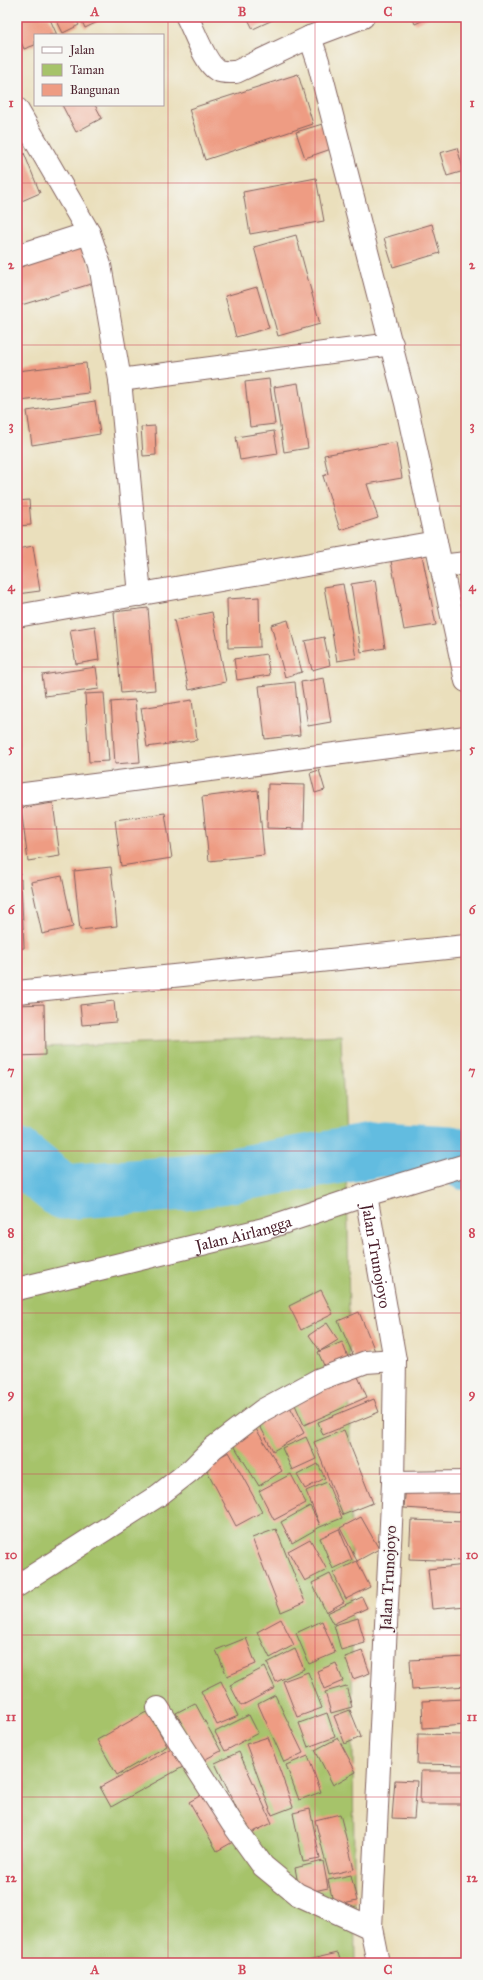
<svg xmlns="http://www.w3.org/2000/svg" width="483" height="1980" font-family="'IM FELL Great Primer',serif">
  <style>
    .green { fill: #a6c36a; stroke: #78714a }
    .lines { fill: none; stroke-linecap: round; stroke-linejoin: round }
    .river { stroke: #62bce0; stroke-width: 55 }
    .building { fill: #ee9c83 }
    .street-casing { stroke: #82625e; stroke-width: 24 }
    .street { stroke: #fff; stroke-width: 22 }
    .grid { fill: none; stroke: #d1495b; stroke-width: 1; stroke-opacity: 0.55 }
    .labels { text-anchor: middle; dominant-baseline: central; stroke-width: 3; stroke-linejoin: round; paint-order: stroke }
    .street-label { font-size: 16px; fill: #4a1f2b; stroke: #f6f6f2 }
    .neatline { fill: none; stroke: #d1495b; stroke-width: 1.5 }
    .grid-label { font-size: 13px; text-anchor: middle; font-weight: bold; fill: #d1495b }
  </style>
  <rect width="100%" height="100%" fill="#f6f6f2"/>
  <filter id="ink" filterUnits="userSpaceOnUse"><feTurbulence type="fractalNoise" baseFrequency=".025" numOctaves="2"/><feDisplacementMap in="SourceGraphic" scale="8" xChannelSelector="R" yChannelSelector="G"/><feConvolveMatrix kernelMatrix="1 2 1 2 8 2 1 2 1" color-interpolation-filters="sRGB"/></filter>
  <filter id="wash" filterUnits="userSpaceOnUse"><feTurbulence type="fractalNoise" baseFrequency=".012" numOctaves="4" result="noise"/><feDisplacementMap in="SourceGraphic" scale="16" xChannelSelector="R" yChannelSelector="G"/><feGaussianBlur stdDeviation="0.9" result="paint"/><feColorMatrix in="noise" values="0 0 0 0 0 0 0 0 0 0 0 0 0 0 0 0 0 1.4 0 .05"/><feComposite in="paint" operator="in"/></filter>
  <g filter="url(#wash)">
    <rect width="100%" height="100%" fill="#eadfbc"/>
    <path class="green" d="M341 1035 348 1227 355 1963H17V1048Z"/>
    <g class="lines">
      <path class="river" d="M17 1155 63 1192 185 1183 382 1149 450 1153 466 1163"/>
    </g>
    <g id="blocks">
      <g class="building">
        <path d="M17 17H49L57 35H35V45L24 49 17 33Z"/>
        <path d="M55 17H75L79 25 63 33Z"/>
        <path d="M80 17H108L85 28Z"/>
        <path d="M247 17H279L253 29Z"/>
        <path d="M412 17H430L415 24Z"/>
        <path d="M298 74 313 124 205 160 189 109Z"/>
        <path d="M62 105H95L102 118 76 132Z"/>
        <path d="M329 122 337 147 305 158 296 132Z"/>
        <path d="M457 148 464 171 447 176 440 153Z"/>
        <path d="M24 153 40 193 17 203V156Z"/>
        <path d="M316 178 324 221 250 234 243 192Z"/>
        <path d="M432 224 440 253 393 267 384 238Z"/>
        <path d="M296 235 320 324 278 336 254 247Z"/>
        <path d="M83 245 94 283 18 306 17 265Z"/>
        <path d="M257 287 269 328 236 337 225 296Z"/>
        <path d="M86 363 89 393 20 401 17 371Z"/>
        <path d="M269 379 275 424 250 427 245 382Z"/>
        <path d="M298 383 308 448 284 452 274 387Z"/>
        <path d="M95 401 100 434 32 445 27 411Z"/>
        <path d="M155 426 156 455 143 456 141 427Z"/>
        <path d="M274 431 278 454 240 460 236 437Z"/>
        <path d="M396 442 402 478 367 484 378 518 340 530 323 476 328 474 324 455Z"/>
        <path d="M29 500 31 525 17 526V501Z"/>
        <path d="M33 546 40 591 17 594V549Z"/>
        <path d="M422 555 436 625 404 630 391 561Z"/>
        <path d="M375 580 385 648 361 652 351 584Z"/>
        <path d="M343 584 356 658 337 661 324 587Z"/>
        <path d="M259 597 260 647 228 648 227 599Z"/>
        <path d="M148 608 155 690 121 693 114 612Z"/>
        <path d="M212 612 226 682 189 690 174 620Z"/>
        <path d="M288 620 302 672 285 677 271 625Z"/>
        <path d="M95 626 99 660 76 664 70 630Z"/>
        <path d="M324 637 330 665 312 670 305 641Z"/>
        <path d="M17 638 22 671 17 672Z"/>
        <path d="M266 654 270 675 237 680 234 659Z"/>
        <path d="M96 667 99 689 45 696 42 675Z"/>
        <path d="M324 678 331 722 308 726 301 682Z"/>
        <path d="M295 682 300 735 265 739 259 686Z"/>
        <path d="M104 693 109 761 89 762 85 694Z"/>
        <path d="M135 700 140 762 115 764 111 702Z"/>
        <path d="M192 700 197 740 147 747 141 708Z"/>
        <path d="M17 730 20 744H17Z"/>
        <path d="M319 770 325 790 315 793 310 773Z"/>
        <path d="M268 784 305 785 304 829 267 828Z"/>
        <path d="M258 790 264 855 209 861 202 797Z"/>
        <path d="M53 803 60 856 28 861 21 808Z"/>
        <path d="M165 813 172 858 121 866 115 820Z"/>
        <path d="M17 822 20 874H17Z"/>
        <path d="M111 867 117 926 80 930 74 871Z"/>
        <path d="M62 876 73 927 42 934 31 882Z"/>
        <path d="M21 879 24 948 17 949V880Z"/>
        <path d="M114 1001 116 1022 82 1025 80 1005Z"/>
        <path d="M44 1004 45 1055 17 1056V1005Z"/>
        <path d="M321 1290 333 1314 301 1330 289 1306Z"/>
        <path d="M359 1312 375 1351 355 1359 338 1321Z"/>
        <path d="M327 1323 338 1340 320 1351 309 1335Z"/>
        <path d="M342 1342 350 1362 327 1372 318 1352Z"/>
        <path d="M355 1370 367 1397 304 1425 292 1398Z"/>
        <path d="M374 1399 379 1412 323 1435 318 1422Z"/>
        <path d="M289 1405 304 1433 273 1451 258 1422Z"/>
        <path d="M256 1429 282 1471 259 1486 233 1444Z"/>
        <path d="M344 1430 373 1503 343 1515 314 1442Z"/>
        <path d="M306 1437 316 1459 292 1470 282 1448Z"/>
        <path d="M229 1452 262 1512 236 1526 204 1465Z"/>
        <path d="M318 1464 325 1478 305 1489 297 1475Z"/>
        <path d="M291 1474 306 1503 274 1520 259 1491Z"/>
        <path d="M327 1482 342 1518 320 1527 292 1543 281 1522 310 1506 320 1525 306 1491Z"/>
        <path d="M406 1485 466 1488V1512L404 1508Z"/>
        <path d="M361 1517 379 1549 357 1561 340 1528Z"/>
        <path d="M411 1520 466 1522V1561L409 1559Z"/>
        <path d="M276 1529 305 1602 281 1612 252 1538Z"/>
        <path d="M339 1529 352 1560 333 1569 320 1538Z"/>
        <path d="M310 1539 327 1570 305 1581 288 1551Z"/>
        <path d="M357 1561 370 1587 346 1599 333 1573Z"/>
        <path d="M466 1565V1606L432 1609 428 1569Z"/>
        <path d="M330 1574 344 1602 326 1612 312 1583Z"/>
        <path d="M362 1597 367 1608 333 1624 327 1613Z"/>
        <path d="M358 1618 365 1643 341 1650 334 1625Z"/>
        <path d="M281 1619 294 1645 270 1658 257 1632Z"/>
        <path d="M322 1621 335 1653 309 1664 296 1633Z"/>
        <path d="M246 1638 256 1664 227 1676 216 1650Z"/>
        <path d="M295 1649 304 1669 276 1682 267 1663Z"/>
        <path d="M362 1651 370 1673 353 1679 345 1657Z"/>
        <path d="M466 1657V1686L412 1690 410 1660Z"/>
        <path d="M336 1663 343 1681 324 1689 317 1671Z"/>
        <path d="M265 1667 275 1688 241 1706 230 1685Z"/>
        <path d="M308 1672 322 1708 297 1717 283 1681Z"/>
        <path d="M221 1681 238 1716 217 1725 201 1691Z"/>
        <path d="M346 1686 352 1707 331 1713 325 1692Z"/>
        <path d="M275 1695 303 1753 284 1762 258 1704Z"/>
        <path d="M466 1699V1725L423 1728 422 1701Z"/>
        <path d="M195 1703 221 1751 202 1761 176 1713Z"/>
        <path d="M350 1710 361 1737 345 1744 334 1716Z"/>
        <path d="M148 1711 167 1746 117 1775 97 1740Z"/>
        <path d="M327 1713 335 1737 308 1747 299 1723Z"/>
        <path d="M249 1715 258 1733 225 1751 215 1732Z"/>
        <path d="M418 1734 466 1735V1765L417 1764Z"/>
        <path d="M268 1737 293 1807 272 1815 246 1744Z"/>
        <path d="M338 1738 356 1772 333 1785 315 1750Z"/>
        <path d="M179 1744 190 1763 111 1807 100 1787Z"/>
        <path d="M239 1752 272 1823 249 1834 215 1763Z"/>
        <path d="M308 1756 321 1792 299 1800 286 1765Z"/>
        <path d="M421 1771H466V1804H420Z"/>
        <path d="M395 1780 417 1781 414 1819 392 1818Z"/>
        <path d="M210 1790 238 1839 217 1851 189 1802Z"/>
        <path d="M310 1809 320 1859 303 1862 293 1813Z"/>
        <path d="M340 1814 354 1869 329 1875 315 1820Z"/>
        <path d="M323 1861 328 1888 300 1894 295 1868Z"/>
        <path d="M351 1875 357 1901 334 1906 328 1880Z"/>
        <path d="M338 1953 341 1963H298V1962Z"/>
      </g>
    </g>
  </g>
  <g filter="url(#ink)">
    <use href="#blocks" fill-opacity="0" stroke="#82625e" stroke-width="1"/>
    <g class="lines">
      <g class="street-casing">
        <g id="street">
          <path d="M187 17C194 30 205 63 217 70 223 73 230 72 236 72L310 37 363 17"/>
          <path d="M310 37 318 61 406 403 466 681"/>
          <path d="M17 109 89 233 100 265 120 380 140 595"/>
          <path d="M17 256 89 233"/>
          <path d="M120 380 392 344"/>
          <path d="M441 566 466 563"/>
          <path d="M17 616 436 542"/>
          <path d="M17 795 466 737"/>
          <path d="M17 992 466 946"/>
          <path id="s1" d="M366 1195 395 1360 393 1483 371 1928 378 1963"/>
          <path id="s2" d="M17 1289 264 1229 366 1195 466 1165"/>
          <path d="M393 1483 466 1482"/>
          <path d="M17 1586 159 1495 191 1470 213 1448 263 1410 320 1379 366 1362 395 1360"/>
          <path d="M158 1708 232 1823 263 1866 297 1894 371 1928"/>
        </g>
      </g>
      <use href="#street" class="street"/>
    </g>
  </g>
  <path class="grid" d="M168 17V1963M315 17V1963M17 183H466M17 345H466M17 506H466M17 667H466M17 829H466M17 990H466M17 1151H466M17 1313H466M17 1474H466M17 1635H466M17 1797H466"/>
  <g class="labels">
    <g class="street-label">
      <text stroke="none"><textPath href="#s2" startOffset="233">Jalan Airlangga</textPath></text>
      <text stroke="none"><textPath href="#s1" startOffset="62">Jalan Trunojoyo</textPath></text>
      <text transform="translate(388 1578) rotate(-87)">Jalan Trunojoyo</text>
    </g>
  </g>
  <rect width="483" height="1980" fill="none" stroke="#f6f6f2" stroke-width="44"/>
  <rect x="34" y="34" width="130" height="72" fill="#f6f6f2" stroke="#b1a0a2"/>
  <rect x="42" y="47" width="20" height="6" fill="#ffffff" stroke="#b1a0a2"/>
  <text x="70" y="54" font-size="12" fill="#4a1f2b">Jalan</text>
  <rect x="42" y="64" width="20" height="12" fill="#a6c36a" stroke="#b1a0a2"/>
  <text x="70" y="74" font-size="12" fill="#4a1f2b">Taman</text>
  <rect x="42" y="84" width="20" height="12" fill="#ee9c83" stroke="#b1a0a2"/>
  <text x="70" y="94" font-size="12" fill="#4a1f2b">Bangunan</text>
  <rect x="22" y="22" width="439" height="1936" class="neatline"/>
  <g class="grid-label">
    <text x="95" y="16">A</text>
    <text x="242" y="16">B</text>
    <text x="388" y="16">C</text>
    <text x="11" y="107">1</text>
    <text x="472" y="107">1</text>
    <text x="11" y="269">2</text>
    <text x="472" y="269">2</text>
    <text x="11" y="430">3</text>
    <text x="472" y="430">3</text>
    <text x="11" y="591">4</text>
    <text x="472" y="591">4</text>
    <text x="11" y="753">5</text>
    <text x="472" y="753">5</text>
    <text x="11" y="914">6</text>
    <text x="472" y="914">6</text>
    <text x="11" y="1075">7</text>
    <text x="472" y="1075">7</text>
    <text x="11" y="1237">8</text>
    <text x="472" y="1237">8</text>
    <text x="11" y="1398">9</text>
    <text x="472" y="1398">9</text>
    <text x="11" y="1559">10</text>
    <text x="472" y="1559">10</text>
    <text x="11" y="1721">11</text>
    <text x="472" y="1721">11</text>
    <text x="11" y="1882">12</text>
    <text x="472" y="1882">12</text>
    <text x="95" y="1974">A</text>
    <text x="242" y="1974">B</text>
    <text x="388" y="1974">C</text>
  </g>
</svg>
